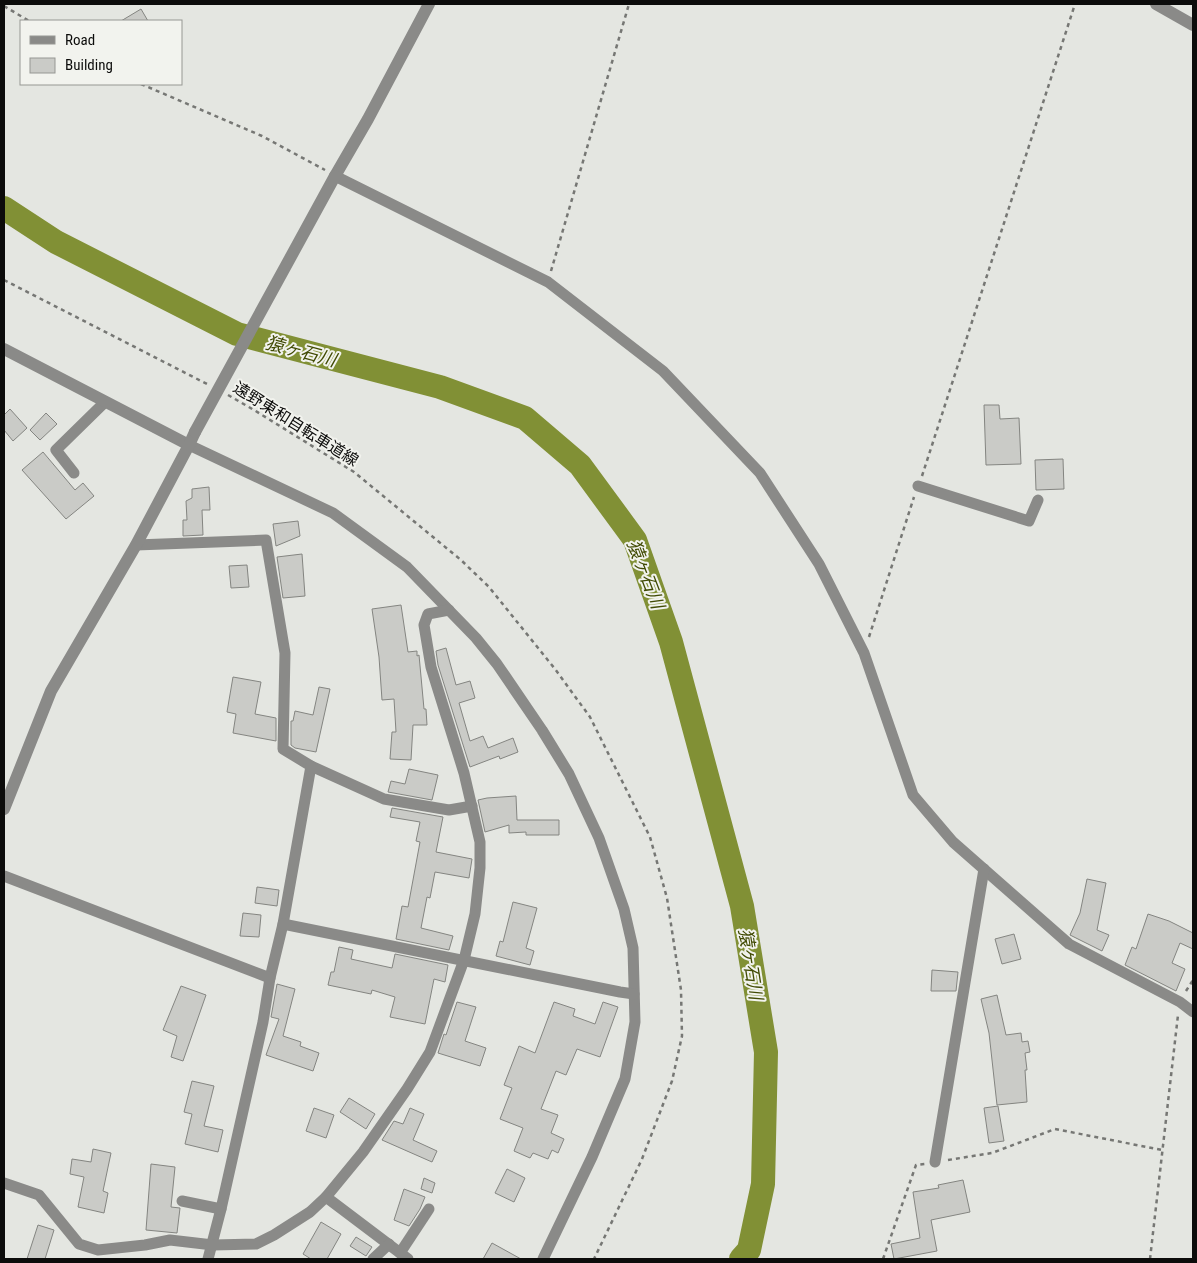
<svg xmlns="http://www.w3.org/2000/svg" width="1197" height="1263" font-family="'Roboto Condensed','Noto Sans JP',sans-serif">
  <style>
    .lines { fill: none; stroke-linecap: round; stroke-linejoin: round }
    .river { stroke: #819035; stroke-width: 24 }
    .building { fill: #cacbc7; stroke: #848581 }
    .path { stroke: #767774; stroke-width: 2.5; stroke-dasharray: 4 4; stroke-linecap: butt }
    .minor { stroke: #8a8a88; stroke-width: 11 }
    .tertiary { stroke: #8a8a88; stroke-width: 12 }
    .tertiary-bridge { stroke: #8a8a88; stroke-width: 12 }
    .labels { text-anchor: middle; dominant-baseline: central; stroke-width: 4; stroke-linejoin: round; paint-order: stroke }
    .street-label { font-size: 16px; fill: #0c0c0b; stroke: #f2f3ee }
    .water-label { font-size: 18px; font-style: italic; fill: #414b04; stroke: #f2f3ee }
  </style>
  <rect width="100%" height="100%" fill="#e4e6e1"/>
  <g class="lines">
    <path class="river" d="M4 208 56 242 237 334 440 387 525 418 580 465 635 540 671 642 742 906 766 1052 763 1184 749 1250 741 1259"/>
  </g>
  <g class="building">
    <path d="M141 9 148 21H121Z"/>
    <path d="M984 405H999L1000 419 1019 418 1021 464 986 465Z"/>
    <path d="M10 409 27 428 13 441 4 430V415Z"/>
    <path d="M46 413 57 424 40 440 30 430Z"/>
    <path d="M43 452 75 490 83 483 94 496 66 519 22 470Z"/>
    <path d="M1063 459 1064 489 1036 490 1035 460Z"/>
    <path d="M209 487 210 510H202L203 535 183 536V520H187L186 501 192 498V489Z"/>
    <path d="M298 521 300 536 276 546 273 524Z"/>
    <path d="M302 554 305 596 283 598 277 557Z"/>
    <path d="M247 565 249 587 231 588 229 566Z"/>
    <path d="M401 605 408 652 417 651V656L419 655 424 709H426L427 725H413L411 760 390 759 392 732H396L394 699 382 700 379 657 372 609Z"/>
    <path d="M446 648 456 685 470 681 475 698 459 703 470 741 483 736 488 748 513 738 518 752 500 759 499 756 470 767 438 665 436 651Z"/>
    <path d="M233 677 261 682 255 714 276 718V741L233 733 236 714 227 712Z"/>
    <path d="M319 687 330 689 316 752 295 748 291 745V721H293L295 711 313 715Z"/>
    <path d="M409 769 438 775 432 800 388 792 391 781 405 784Z"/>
    <path d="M516 796 517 820H559V835H526V832L509 833V825L485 832 478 800 487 798Z"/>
    <path d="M392 808 443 817 436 852 472 859 469 878 435 872 430 898 427 897 421 928 453 936 449 950 396 939 402 906 408 907 420 842 416 841 420 822 390 817Z"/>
    <path d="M1087 879 1106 883 1097 930 1109 935 1102 951 1070 935 1080 913Z"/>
    <path d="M257 887 279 890 277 906 255 903Z"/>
    <path d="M513 902 537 908 526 948 534 951 530 965 496 956 500 941 503 942Z"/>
    <path d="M243 913 261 915 259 937 240 936Z"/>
    <path d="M1148 914 1169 921 1193 933V949L1180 943 1172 963 1185 969 1176 991 1125 965 1132 947 1136 949Z"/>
    <path d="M1014 934 1021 959 1002 964 995 939Z"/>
    <path d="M339 947 353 950 351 959 392 968 395 954 448 965 445 982 434 979 425 1024 390 1017 395 997 372 990 371 994 328 985 331 972H334Z"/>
    <path d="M932 970 958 972 956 991H931Z"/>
    <path d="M277 984 295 989 283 1036 301 1042 300 1046 319 1053 313 1071 266 1055 279 1019 271 1017Z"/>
    <path d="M181 986 206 995 183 1061 171 1057 177 1036 163 1030Z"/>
    <path d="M997 995 1006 1035 1021 1033 1022 1042 1028 1041 1030 1052 1025 1053 1027 1070H1025L1027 1102 997 1105 989 1033 981 999Z"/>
    <path d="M457 1002 476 1007 465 1041 486 1048 480 1066 438 1053 444 1034 446 1035Z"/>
    <path d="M554 1002 575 1009 573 1016 595 1024 603 1002 618 1007 600 1057 577 1049 566 1075 556 1071 541 1109 558 1115 551 1133 564 1139 558 1153 552 1150 548 1159 533 1153 530 1158 514 1151 523 1128 500 1119 512 1088 504 1085 519 1046 535 1053Z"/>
    <path d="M192 1081 214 1086 204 1126 223 1130 218 1152 185 1144 192 1114 184 1112Z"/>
    <path d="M349 1098 375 1114 366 1129 340 1112Z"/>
    <path d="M998 1106 1004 1141 989 1143 984 1108Z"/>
    <path d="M314 1108 334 1115 326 1138 306 1131Z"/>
    <path d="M410 1108 424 1114 413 1140 437 1151 432 1162 382 1140 394 1121 403 1124Z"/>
    <path d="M93 1149 111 1153 103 1191 108 1193 104 1213 78 1207 84 1177 70 1174 72 1159 91 1162Z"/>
    <path d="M151 1164 175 1167 171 1207 180 1208 177 1233 146 1230Z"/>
    <path d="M507 1169 525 1178 514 1202 495 1193Z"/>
    <path d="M424 1178 435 1183 432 1193 421 1189Z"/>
    <path d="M963 1180 970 1212 931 1220 937 1251 894 1259 891 1244 920 1238 913 1192 939 1188 938 1185Z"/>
    <path d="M404 1189 425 1197 420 1209 409 1226 394 1220Z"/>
    <path d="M321 1222 341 1234 327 1259H311L303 1254Z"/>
    <path d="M38 1225 54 1230 45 1259H27Z"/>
    <path d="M356 1237 372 1247 366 1256 350 1246Z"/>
    <path d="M492 1243 521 1259H483Z"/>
  </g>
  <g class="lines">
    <g class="path">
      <path d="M4 6 29 21"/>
      <path d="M141 84 262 136 325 170"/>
      <path d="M551 271 629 4"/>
      <path d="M4 280 207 384"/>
      <path d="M228 395 254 410 354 472 461 560 489 587 555 669 590 717 650 837 667 898 681 990 682 1036 672 1081 642 1159 594 1259"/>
      <path d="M922 476 1075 4"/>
      <path d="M869 637 914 497"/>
      <path d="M1186 991 1193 980"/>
      <path d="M948 1160 992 1153 1055 1129 1162 1150"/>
      <path d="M883 1259 916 1165 925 1164"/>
      <path d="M1150 1259 1178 1015"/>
    </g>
    <g class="minor">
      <path d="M335 176 548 282 663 371 760 473 819 564 864 653 913 795 953 842 1069 944 1180 1002 1193 1012"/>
      <path d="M189 445 333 513 407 567 476 638 497 664 542 730 569 774 599 838 624 909 633 948 635 1022 625 1079 592 1157 543 1259"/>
      <path d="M74 473 56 450 105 402"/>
      <path d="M918 486 1029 521 1038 500"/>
      <path d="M136 545 266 540 285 653 283 749 311 766 283 924 270 978 263 1022 221 1209 208 1259"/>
      <path d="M311 766 384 799 449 810 472 806"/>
      <path d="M4 876 270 978"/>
      <path d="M283 924 620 992 634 994"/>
      <path d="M935 1162 984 869"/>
      <path d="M4 1183 39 1195 79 1244 98 1250 145 1245 170 1240 213 1245 256 1244 274 1235 310 1212 326 1197 363 1152 407 1089 430 1052 464 960 475 914 480 868V842L464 773 431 667 424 625 428 614 449 610"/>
      <path d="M326 1197 408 1259"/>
      <path d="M182 1201 221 1209"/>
      <path d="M400 1253 429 1209"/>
      <path d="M373 1259 389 1244"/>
    </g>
    <g class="tertiary">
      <path d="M1156 4 1193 25"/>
      <path d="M335 176 368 119 429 4"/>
      <path d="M4 349 189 445"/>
      <path d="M4 809 51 691 136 545 189 445 195 432"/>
    </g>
    <path class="tertiary-bridge" d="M195 432 335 176"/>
  </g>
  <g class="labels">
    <g class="street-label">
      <text transform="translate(296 424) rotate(32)">遠野東和自転車道線</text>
    </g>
    <g class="water-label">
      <text transform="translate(301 351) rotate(15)">猿ヶ石川</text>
      <text transform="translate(646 574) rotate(69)">猿ヶ石川</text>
      <text transform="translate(751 964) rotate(81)">猿ヶ石川</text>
    </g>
  </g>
  <rect width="1197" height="1263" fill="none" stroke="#0c0c0b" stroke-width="10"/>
  <rect x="20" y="20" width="162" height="65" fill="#f2f3ee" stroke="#969793"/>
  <rect x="30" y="36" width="25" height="8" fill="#8a8a88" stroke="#969793"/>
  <text x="65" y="45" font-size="15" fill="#0c0c0b">Road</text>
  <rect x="30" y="58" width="25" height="15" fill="#cacbc7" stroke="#969793"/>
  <text x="65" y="70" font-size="15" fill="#0c0c0b">Building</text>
</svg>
